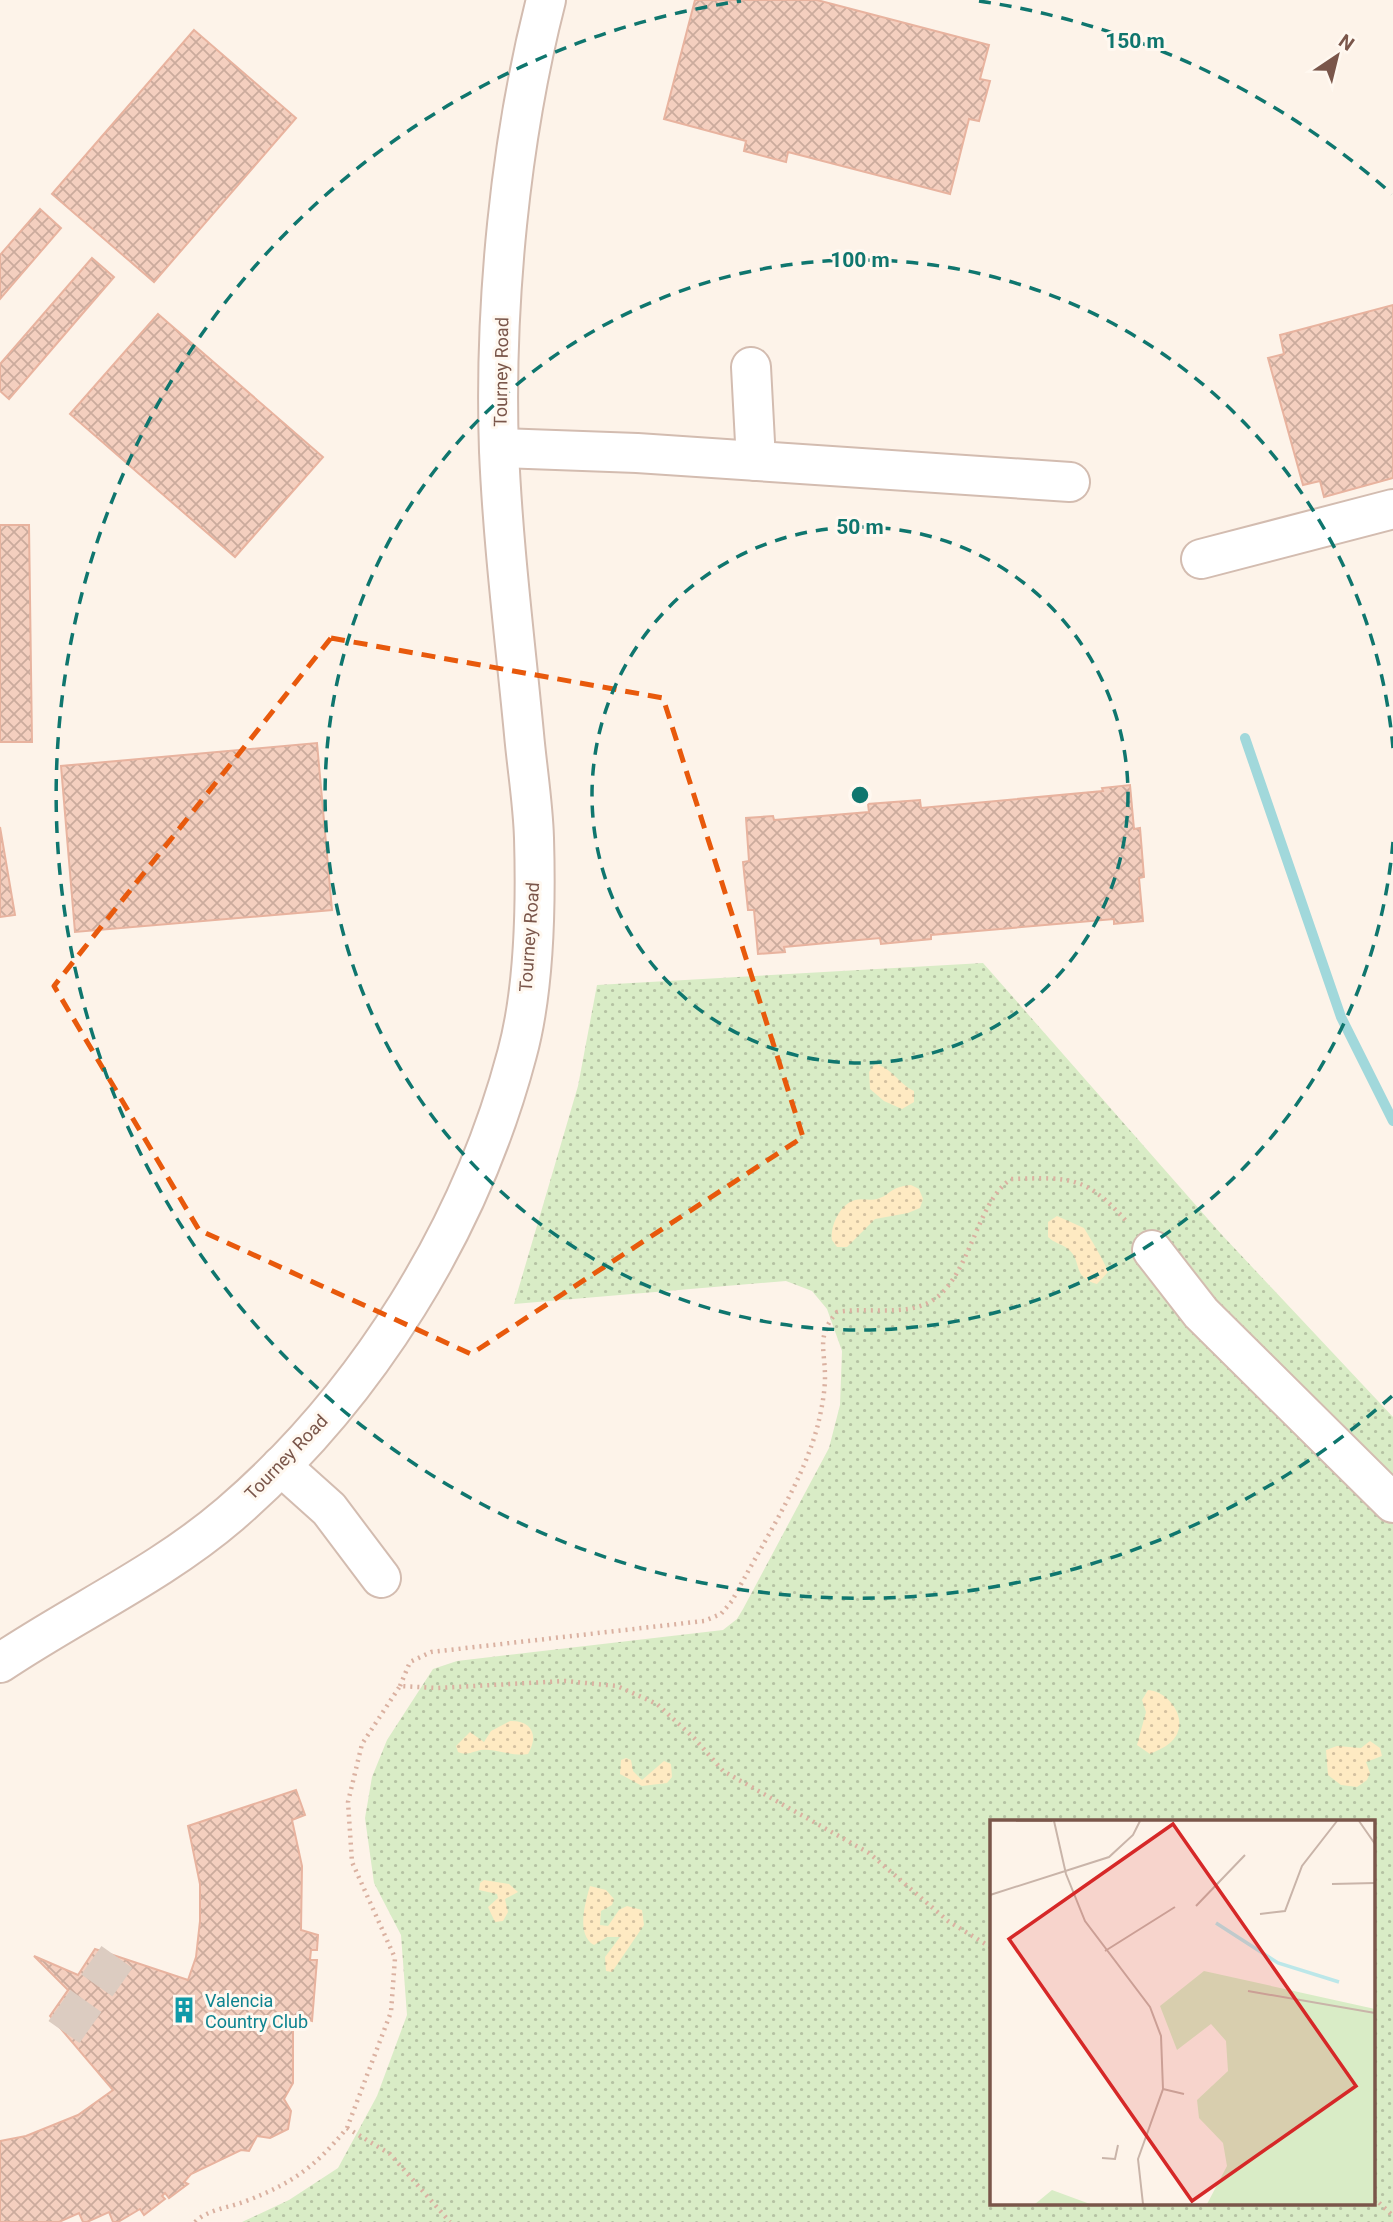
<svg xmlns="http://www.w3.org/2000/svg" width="1393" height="2222" font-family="Roboto,sans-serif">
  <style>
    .grass { fill: url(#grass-dots); fill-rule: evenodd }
    .sand { fill: url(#sand-dots) }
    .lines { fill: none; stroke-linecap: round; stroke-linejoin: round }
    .stream { stroke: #a1d8db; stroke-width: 10 }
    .building { fill: url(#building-cross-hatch); stroke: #e8b39f; stroke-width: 2 }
    .minor-tunnel { stroke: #dcccc1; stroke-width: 38; stroke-dasharray: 38 19; stroke-linecap: butt }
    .minor-casing { stroke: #d3bcb0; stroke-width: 42 }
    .path { stroke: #dab1a1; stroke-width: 4.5; stroke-dasharray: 2 5; stroke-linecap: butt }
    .minor { stroke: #fff; stroke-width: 38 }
    .marked { fill: none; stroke: #e8590c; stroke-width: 5; stroke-dasharray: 14 9; stroke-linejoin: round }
    .ring { fill: none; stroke: #0f766e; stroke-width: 3.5; stroke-dasharray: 12 9 }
    .labels { text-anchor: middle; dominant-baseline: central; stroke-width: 6; stroke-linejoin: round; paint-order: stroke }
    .street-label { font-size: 18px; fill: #7a564a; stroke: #fff8f0 }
    .culture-label { font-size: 18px; fill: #0d838f; stroke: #fff8f0; text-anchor: start }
    .inset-river { fill: none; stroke: #bce7e9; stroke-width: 3.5 }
    .inset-road { fill: none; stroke: #c9b4a9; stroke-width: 2 }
    .view { fill: #d62828; fill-opacity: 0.15; stroke: #d62828; stroke-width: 3.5 }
    .inset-edge { fill: none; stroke: #7a564a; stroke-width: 3.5 }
    .centre { fill: #0f766e; stroke: #fff8f0; stroke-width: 3.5 }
    .ring-label { font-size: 21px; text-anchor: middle; font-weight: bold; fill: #0f766e; stroke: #fff8f0; stroke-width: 6; stroke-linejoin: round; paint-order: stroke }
  </style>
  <defs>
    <pattern id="grass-dots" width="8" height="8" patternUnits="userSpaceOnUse" patternTransform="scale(1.75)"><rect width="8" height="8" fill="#d9ecc6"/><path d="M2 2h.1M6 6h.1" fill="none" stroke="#b5c2a3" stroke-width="1.8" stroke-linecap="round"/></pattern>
    <pattern id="sand-dots" width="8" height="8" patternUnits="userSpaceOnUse" patternTransform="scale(1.75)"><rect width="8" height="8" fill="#feeac2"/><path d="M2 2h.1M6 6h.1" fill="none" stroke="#d3c0a0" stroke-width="1.8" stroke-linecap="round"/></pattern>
    <pattern id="building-cross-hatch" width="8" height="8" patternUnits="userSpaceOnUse" patternTransform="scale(1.75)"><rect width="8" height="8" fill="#f4cfbf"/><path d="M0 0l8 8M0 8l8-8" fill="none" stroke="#cbab9d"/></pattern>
  </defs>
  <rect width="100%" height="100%" fill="#fdf3e9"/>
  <path class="grass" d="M983 963 1222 1235 1393 1417V2222H242L289 2200 338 2168 377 2096 407 2015 401 1935 374 1883 365 1818 372 1777 387 1740 433 1669 457 1661 723 1630 737 1619 743 1609 829 1448 840 1405 842 1351 827 1309 812 1291 786 1281 514 1304 578 1086 597 985ZM992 1821H1374V2203H992Z"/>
  <g class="sand">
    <path d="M875 1064C891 1067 899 1084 914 1091V1102L902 1109 884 1101 870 1089 869 1072Z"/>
    <path d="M911 1185 919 1189 923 1199 920 1208 908 1213 875 1219 847 1247H837L832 1240C830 1226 840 1204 855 1200 862 1198 870 1201 877 1199 891 1195 889 1187 911 1185Z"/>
    <path d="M1057 1216 1084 1228C1089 1236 1107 1266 1108 1272L1097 1284C1071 1277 1083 1261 1068 1249 1062 1244 1054 1243 1048 1237V1222Z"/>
    <path d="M1148 1690C1172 1692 1192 1725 1170 1743 1164 1748 1156 1751 1150 1754L1137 1745 1146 1712 1142 1700Z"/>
    <path d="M510 1721C532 1720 539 1736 528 1754 511 1757 497 1748 481 1750 471 1752 467 1756 458 1752L456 1746 470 1732 484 1742 491 1731Z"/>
    <path d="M1370 1741 1380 1748 1382 1756 1366 1762 1370 1773 1367 1780 1357 1787 1341 1785 1328 1775 1326 1750 1337 1746 1361 1748Z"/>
    <path d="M626 1758 631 1760 633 1771 642 1780 664 1761 671 1764 672 1777 667 1783 642 1786 620 1774 621 1760Z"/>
    <path d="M484 1880 509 1884 518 1892 505 1899 508 1912 503 1921 495 1922 488 1907 498 1898 497 1894 479 1890 480 1883Z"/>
    <path d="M590 1886 606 1890 614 1899 612 1905 601 1911 600 1925 608 1926 619 1910 627 1906 642 1910 644 1925 612 1972 606 1971 605 1957 620 1937H607L594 1945C576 1935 585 1903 590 1886Z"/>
  </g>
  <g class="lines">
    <path class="stream" d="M1245 738 1341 1017 1393 1121"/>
  </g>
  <g class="building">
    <path d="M695 0H817L989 45 980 79 990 81 979 121 969 119 950 194 788 152 786 162 744 151 746 141 664 119Z"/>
    <path d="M194 30 296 118 154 282 52 194Z"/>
    <path d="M40 209 61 228 0 299V255Z"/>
    <path d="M92 258 114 277 9 399 0 391V364Z"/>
    <path d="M1393 305V478L1324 497 1320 481 1303 485 1268 358 1284 354 1280 335Z"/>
    <path d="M158 314 323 457 235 557 70 414Z"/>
    <path d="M0 525H29L32 742H0Z"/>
    <path d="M317 743 332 910 75 932 61 766Z"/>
    <path d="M1130 785 1134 829 1140 828 1144 877 1139 878 1143 921 1114 924V919L931 935V939L881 944 880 938 784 947 785 952 758 954 754 910H748L743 862 749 861 746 818 773 816 774 820 869 812 868 804 920 800 921 808 1103 791 1102 788Z"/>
    <path d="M0 827 15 915 0 917Z"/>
    <path d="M296 1790 305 1815 292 1820 302 1866 301 1930 318 1935 317 1950H311L310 1960H317L312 2021 296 2017 293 2027V2083L284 2099 291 2111 288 2129 270 2138 257 2136 249 2151 241 2150 191 2174 184 2182 188 2184 169 2198 165 2193 162 2196 165 2199 144 2215 140 2209 118 2222H113L109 2212 87 2222H83L79 2213 59 2222H0V2141L26 2136 78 2115 113 2090 50 2016 68 1990 34 1956 78 1975 95 1949 188 1980 196 1957 200 1921V1884L188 1826Z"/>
  </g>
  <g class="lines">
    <path class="minor-tunnel" d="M64 2032 117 1957"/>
    <g class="minor-casing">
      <g id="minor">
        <path d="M751 367 756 461"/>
        <path d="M499 448 637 453 1070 482"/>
        <path d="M1201 559 1393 509"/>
        <path d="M1152 1250 1201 1313 1393 1503"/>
        <path d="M281 1466 329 1509 381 1578"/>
        <path d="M0 1663C76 1612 160 1574 230 1514 367 1396 471 1228 517 1054 535 988 536 906 534 838 533 803 527 768 524 734 515 640 503 545 499 451 494 306 510 140 546 0"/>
      </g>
    </g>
    <g class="path">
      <path d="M400 1686 410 1662 431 1652 704 1621 721 1614 732 1601C760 1547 806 1478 819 1420 822 1407 825 1391 825 1377 825 1349 816 1336 837 1312 866 1307 901 1316 928 1303 970 1282 975 1203 1011 1179 1072 1177 1086 1176 1128 1223"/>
      <path d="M347 2128 390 2154 450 2222"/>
      <path d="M1374 2198 1393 2216"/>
      <path d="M195 2222C208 2209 229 2208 246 2201 293 2183 315 2167 347 2128L391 2012 395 1958 352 1862 348 1802 362 1744 400 1686 437 1688 565 1681 617 1686 657 1704 694 1738 723 1771 869 1853 948 1921 992 1948"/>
    </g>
    <use href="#minor" class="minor"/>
  </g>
  <path class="marked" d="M331 638 663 698 803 1137 471 1354 199 1230 54 986Z"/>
  <g class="ring">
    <circle cx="860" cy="795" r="268"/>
    <path d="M1393 842A535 535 0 1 1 1393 748"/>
    <path d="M1392 1396A803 803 0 1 1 741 1M979 1A803 803 0 0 1 1392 194"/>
  </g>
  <defs>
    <g id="building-bare" transform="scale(2.1)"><path d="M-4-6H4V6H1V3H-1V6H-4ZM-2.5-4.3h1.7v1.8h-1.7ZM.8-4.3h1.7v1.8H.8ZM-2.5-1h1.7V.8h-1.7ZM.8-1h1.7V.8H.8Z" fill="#0f9aa8" stroke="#fff8f0" stroke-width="2.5" paint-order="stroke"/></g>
  </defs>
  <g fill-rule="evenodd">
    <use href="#building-bare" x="184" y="2010"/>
  </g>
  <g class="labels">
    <g class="street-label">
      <text transform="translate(501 372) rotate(-89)">Tourney Road</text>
      <text transform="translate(529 937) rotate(-86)">Tourney Road</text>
      <text transform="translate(286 1457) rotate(-46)">Tourney Road</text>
    </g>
    <g class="culture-label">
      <text x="205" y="2000">Valencia<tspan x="205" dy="21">Country Club</tspan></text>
    </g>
  </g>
  <g transform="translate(990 1820)">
    <rect width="385" height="385" fill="#fdf3e9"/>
    <path d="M214 151 385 189V384H217L237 346 233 323 209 298 207 280 238 251 236 221 221 204 187 230 170 186ZM62 370 100 384H45Z" fill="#d9ecc6"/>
    <path class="inset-river" d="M226 103 288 143 349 162"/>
    <path class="inset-road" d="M26 1H62M64 1 76 54 95 101 160 187 171 216 173 269 148 339 153 384M369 1 385 24M342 64 385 63M0 75 119 37 143 15 150 1M206 86 255 35M270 94 295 91 312 46 347 1M115 131 185 87M258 171 385 193M173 269 194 274M112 338 125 339 128 325"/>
    <path class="view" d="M183 4 366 266 202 381 19 119Z"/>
    <rect width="385" height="385" class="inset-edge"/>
  </g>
  <circle cx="860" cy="795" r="10" class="centre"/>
  <g class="ring-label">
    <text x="1135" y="48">150 m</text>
    <text x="860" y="267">100 m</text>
    <text x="860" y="534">50 m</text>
  </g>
  <g transform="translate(1337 56) rotate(35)" stroke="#fff8f0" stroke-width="5" paint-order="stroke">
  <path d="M0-5L12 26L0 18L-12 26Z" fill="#7a564a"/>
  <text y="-10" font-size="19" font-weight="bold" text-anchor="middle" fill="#7a564a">N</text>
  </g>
</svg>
